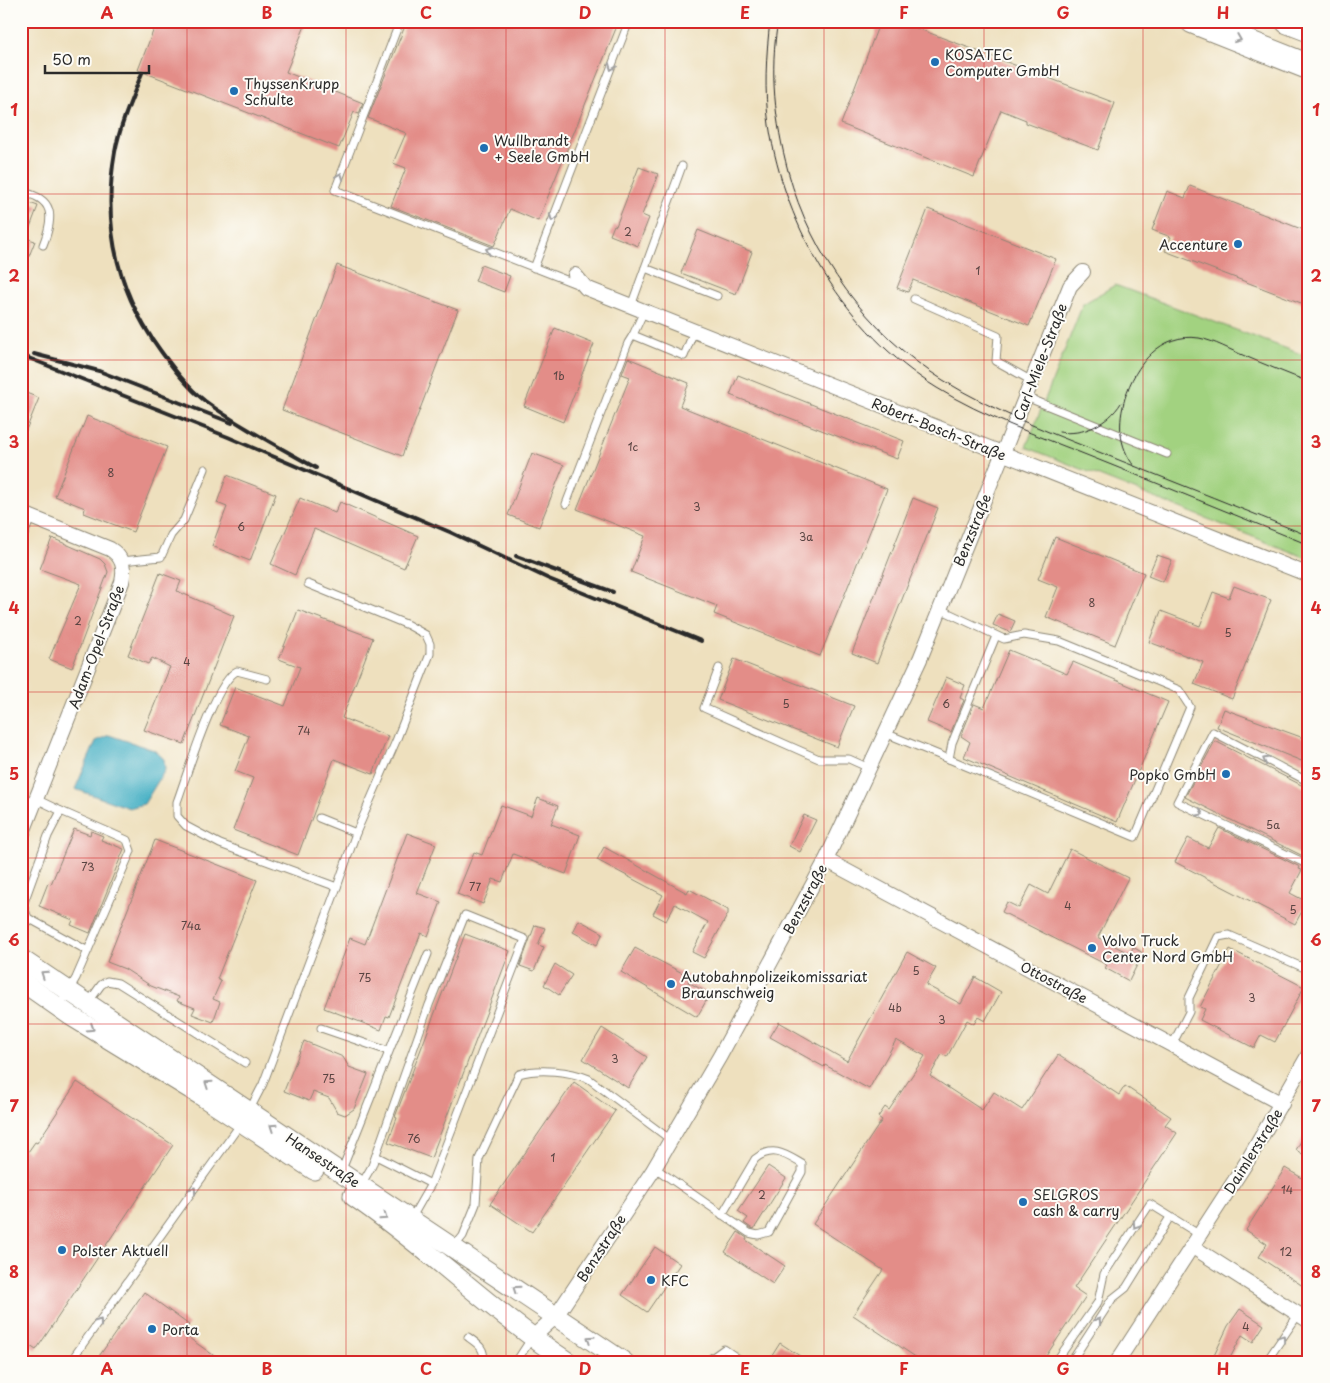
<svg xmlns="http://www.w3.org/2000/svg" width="1330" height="1383" font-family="'Playpen Sans',sans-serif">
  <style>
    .green { fill: #a2d280; stroke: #667e56 }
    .water { fill: #46b0c5; stroke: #386e78 }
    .building { fill: #e38d88 }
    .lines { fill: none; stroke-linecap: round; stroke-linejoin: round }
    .lane-casing { stroke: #8c8674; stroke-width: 9 }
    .street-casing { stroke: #8c8674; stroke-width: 16 }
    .secondary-casing { stroke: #8c8674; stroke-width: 21 }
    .highway-casing { stroke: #8c8674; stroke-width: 27 }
    .lane { stroke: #fff; stroke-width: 7 }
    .street { stroke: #fff; stroke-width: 14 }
    .secondary { stroke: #fff; stroke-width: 19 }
    .highway { stroke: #fff; stroke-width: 25 }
    .tram { stroke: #2b2b2b; stroke-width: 1 }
    .rail { stroke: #2b2b2b; stroke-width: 4 }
    .oneway { stroke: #a0a0a0 }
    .grid { fill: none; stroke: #d62828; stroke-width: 1; stroke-opacity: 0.55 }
    .poi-dot { fill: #1f6fb2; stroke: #fdfcf7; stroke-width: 2 }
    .labels { text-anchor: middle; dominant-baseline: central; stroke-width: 4; stroke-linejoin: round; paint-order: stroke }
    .number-label { font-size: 11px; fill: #594442 }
    .poi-label { font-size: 14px; fill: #2b2b2b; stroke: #fdfcf7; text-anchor: start }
    .street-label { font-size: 14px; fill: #2b2b2b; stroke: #fdfcf7 }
    .neatline { fill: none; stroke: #d62828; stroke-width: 2 }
    .grid-label { font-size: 16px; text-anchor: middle; font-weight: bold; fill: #d62828 }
  </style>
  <rect width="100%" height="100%" fill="#fdfcf7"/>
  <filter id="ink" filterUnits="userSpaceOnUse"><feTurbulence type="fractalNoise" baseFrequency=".02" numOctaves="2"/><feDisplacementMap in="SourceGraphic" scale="10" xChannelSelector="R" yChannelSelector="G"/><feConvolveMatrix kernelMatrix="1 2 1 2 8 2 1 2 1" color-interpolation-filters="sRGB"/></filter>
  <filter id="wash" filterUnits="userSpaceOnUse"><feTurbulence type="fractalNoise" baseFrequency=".0096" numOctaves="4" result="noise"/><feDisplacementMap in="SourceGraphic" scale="20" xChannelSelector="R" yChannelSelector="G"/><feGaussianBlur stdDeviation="1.12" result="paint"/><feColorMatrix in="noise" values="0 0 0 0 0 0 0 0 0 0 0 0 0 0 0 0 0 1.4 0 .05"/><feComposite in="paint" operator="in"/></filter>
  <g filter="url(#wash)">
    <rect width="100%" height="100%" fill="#eee0be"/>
    <path class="green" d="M1115 285 1309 357V559L1026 447 1083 304Z"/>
    <path class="water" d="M109 735 154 750 164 759 165 770 144 804 129 808 75 789 96 741Z"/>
    <g id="blocks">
      <g class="building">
        <path d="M157 21H307L286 72 363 103 359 114 354 112 339 148 138 70Z"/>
        <path d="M407 21H619L538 221 510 209 494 246 391 206 406 168 393 163 406 133 368 118Z"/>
        <path d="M880 21H898L1115 103 1098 150 1026 123V120L1001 110 974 177 841 124Z"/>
        <path d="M639 167 658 174 642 215 649 218 638 246 610 235 614 225 616 226Z"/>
        <path d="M1190 186 1309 232V306L1165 251 1171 237 1152 230 1167 191 1185 198Z"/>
        <path d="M21 200 38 206 26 238 35 241 22 274Z"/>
        <path d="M928 209 1056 259 1029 326 913 280 908 292 897 288Z"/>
        <path d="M698 230 752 252 736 294 681 273Z"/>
        <path d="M337 265 458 310 402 456 282 410Z"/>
        <path d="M481 265 510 276 504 292 475 281Z"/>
        <path d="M555 328 594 344 563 422 524 406Z"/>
        <path d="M628 358 689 383 680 406 887 489 820 656 714 614 717 606 631 572 645 536 577 509 630 377 622 374Z"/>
        <path d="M738 375 904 441 897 459 730 395Z"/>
        <path d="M21 391 39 398 22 440H21Z"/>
        <path d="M87 416 167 447 133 532 84 513 85 508 55 496Z"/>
        <path d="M532 453 564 465 539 527 508 515Z"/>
        <path d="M227 475 276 494 250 561 212 546 227 507 217 503Z"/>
        <path d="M300 498 335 513 340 502 418 536 404 568 314 529 295 575 271 564Z"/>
        <path d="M913 498 938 508 877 663 852 653Z"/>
        <path d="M1055 537 1144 573 1115 645 1046 617 1058 587 1038 579Z"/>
        <path d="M52 538 100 559 105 564 108 572 72 668 49 659 81 584 40 569Z"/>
        <path d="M1157 555 1172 560 1163 582 1148 576Z"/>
        <path d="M160 573 181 581 177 591 234 616 184 744 144 730 170 667 152 658 148 664 128 655Z"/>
        <path d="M1234 586 1271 600 1232 699 1194 684 1203 662 1149 642 1161 611 1200 626 1213 592 1229 598Z"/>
        <path d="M298 610 373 638 342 718 388 736 373 774 334 759 298 855 233 830 253 778 235 771 249 736 220 725 235 687 285 706 300 667 279 659Z"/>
        <path d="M998 614 1015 621 1010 632 993 625Z"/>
        <path d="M1009 650 1067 674 1073 662 1168 702 1117 822 964 757 970 742 961 736 974 704 984 708Z"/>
        <path d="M734 659 854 706 837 747 718 700Z"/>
        <path d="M946 677 965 685 960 698 964 700 951 732 927 722Z"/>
        <path d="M1224 709 1309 740V764L1217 727Z"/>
        <path d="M1215 741 1309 789V850L1305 857 1185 797Z"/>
        <path d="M538 798 558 806 551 824 580 835 566 874 513 854 502 882 493 879 483 904 457 894 474 852 482 855 501 805 531 816Z"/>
        <path d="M804 815 816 820 800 852 789 846Z"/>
        <path d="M1219 828 1300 867 1299 869 1302 870 1290 893 1307 902 1295 924 1175 862 1188 838 1208 848Z"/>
        <path d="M74 829 90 835 91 831 103 836 101 840 124 849 90 933 71 925 73 920 39 906 48 883 51 884Z"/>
        <path d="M407 833 436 844 417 893 441 902 428 936 421 933 389 1017 386 1016 381 1030 324 1008 350 938 365 944Z"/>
        <path d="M155 840 257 880 217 979 221 981 213 999 220 1002 213 1022 192 1014 195 1008 177 1001 179 997 151 986 125 969 107 962Z"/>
        <path d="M604 847 687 893 689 889 728 910V914L704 958 692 952 708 922 675 904 666 921 653 914 663 895 597 860Z"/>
        <path d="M1070 849 1128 878 1098 937 1130 954 1133 947 1143 953 1129 981 1105 968 1107 965 1002 912 1007 902 1019 908 1031 885 1048 894Z"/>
        <path d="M579 920 603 933 597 945 573 932Z"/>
        <path d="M535 925 545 928 538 945 544 947 534 971 520 966Z"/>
        <path d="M465 934 510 951 431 1158 388 1142 397 1118 395 1117Z"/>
        <path d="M635 948 690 977 688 982 710 994 697 1017 621 972Z"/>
        <path d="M1230 949 1304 987 1275 1042 1261 1035 1254 1048 1200 1020 1205 1009 1200 1007Z"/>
        <path d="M907 952 936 968 926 985 961 1004 975 977 1001 992 985 1021 978 1017 974 1024 967 1020 947 1057 942 1054 930 1076 982 1110 994 1092 1022 1110 1058 1055 1119 1095 1125 1086 1171 1117 1165 1125 1177 1133 1074 1288 1086 1296 1042 1362H923L853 1315 883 1270 813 1224 882 1120 878 1117 885 1107 889 1110 925 1056 896 1040 869 1089 825 1065 824 1067 770 1037 779 1022 847 1061Z"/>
        <path d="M555 964 572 975 559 995 544 985Z"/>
        <path d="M602 1028 647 1057 628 1088 583 1059Z"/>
        <path d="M304 1041 343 1057 349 1067 368 1074 354 1109 345 1115 337 1112 329 1098 313 1092 309 1101 284 1091Z"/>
        <path d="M77 1082 173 1145 36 1350 21 1340V1147L28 1152 35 1142 37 1143Z"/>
        <path d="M574 1082 615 1111 532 1232 490 1204Z"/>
        <path d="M1309 1127V1158L1296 1150Z"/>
        <path d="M768 1166 786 1178 754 1229 751 1228 744 1223 748 1218 738 1211Z"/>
        <path d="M1285 1168 1309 1182V1290L1259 1257 1267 1244 1246 1230Z"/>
        <path d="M738 1232 747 1238 746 1240 785 1266 773 1284 725 1252Z"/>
        <path d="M655 1247 680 1264 647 1312 622 1295Z"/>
        <path d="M144 1292 189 1325 182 1333 223 1362H95Z"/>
        <path d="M1240 1309 1264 1325 1253 1342 1242 1335 1228 1362H1211L1228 1326Z"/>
        <path d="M780 1343 809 1362H768Z"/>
      </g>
    </g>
  </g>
  <g filter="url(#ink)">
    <use href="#blocks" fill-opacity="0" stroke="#8c8674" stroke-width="1"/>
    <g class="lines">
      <g class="lane-casing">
        <g id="lane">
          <path d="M400 21 335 190 579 285"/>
          <path d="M21 192C55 198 54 217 43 245"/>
          <path d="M534 268 629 21"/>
          <path d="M645 268 717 296"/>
          <path d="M914 299 998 336 996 361 1032 381"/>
          <path d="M631 306 682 166"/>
          <path d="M644 311 633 335 684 356 694 331"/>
          <path d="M1026 397 1167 454"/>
          <path d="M566 504 628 343 633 335"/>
          <path d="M21 542 31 517"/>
          <path d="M122 561 161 557 171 535 184 520 205 469"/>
          <path d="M308 584 408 625 426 635 430 644V654L396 741 356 833"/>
          <path d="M940 609 1004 639 1024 635 1059 641 1179 690 1190 707 1135 837 949 759 952 743 996 636"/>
          <path d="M719 668 704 708 819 759H849L869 768"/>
          <path d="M885 733 949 759"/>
          <path d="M1309 782 1213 732 1177 802 1309 865"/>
          <path d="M36 799 61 811"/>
          <path d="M319 818 356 833 337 887"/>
          <path d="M88 1003 101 985 107 981 118 983 245 1063"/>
          <path d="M59 1007 76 978 131 851 127 840 61 811 48 836 23 905 28 918 88 951"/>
          <path d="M321 1028 388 1051"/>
          <path d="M1172 1045 1189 1012V998L1218 937 1229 935 1309 970"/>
          <path d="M249 1111 263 1084 337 887 220 844 186 826 177 816V802C187 775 215 681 237 671L267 679"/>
          <path d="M376 1156 431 1184 411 1219"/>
          <path d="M655 1168 749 1233 758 1235 769 1232 802 1172V1164C785 1154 773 1145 755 1159L722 1215"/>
          <path d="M341 1172 428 954"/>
          <path d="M361 1185 372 1166 429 1005 465 915 525 939 431 1184"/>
          <path d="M454 1247 463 1236 476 1204 479 1159 519 1074C539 1068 570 1071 589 1079L671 1140"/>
          <path d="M468 1337C478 1344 486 1349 483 1362"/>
          <path d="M70 1362 242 1122"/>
          <path d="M516 1362 531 1339"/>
          <path d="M706 1362 724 1349 743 1362"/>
          <path d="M1052 1362 1057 1360 1098 1302 1104 1274 1150 1204 1200 1235"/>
          <path d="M1071 1362 1112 1299 1126 1288 1170 1217"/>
          <path d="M1266 1362 1298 1315"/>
        </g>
      </g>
      <g class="street-casing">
        <g id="street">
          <path d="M575 275 586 288 1309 575"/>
          <path d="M21 513 110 549C123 557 125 568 122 582L21 837"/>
          <path d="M826 860 1282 1104"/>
          <path d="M1193 1247 1309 1321"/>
          <path d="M532 1338 556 1316 652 1172 720 1056 826 860 920 659 1070 286 1083 272"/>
          <path d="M1117 1362 1248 1160 1309 1054"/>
        </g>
      </g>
      <g class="secondary-casing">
        <g id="secondary">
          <path d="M21 959 624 1362"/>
          <path d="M21 981 71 1016 200 1095 314 1170"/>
          <path d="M353 1196C428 1247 492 1312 568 1362"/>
        </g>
      </g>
      <g class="highway-casing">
        <g id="highway">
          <path d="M1193 21 1309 67"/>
          <path d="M1288 21 1309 29"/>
        </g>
      </g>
      <use href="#lane" class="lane"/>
      <use href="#street" class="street"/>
      <use href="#secondary" class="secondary"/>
      <use href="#highway" class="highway"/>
      <g class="tram">
        <path d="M770 21C766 56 764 91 769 125 785 229 846 332 937 388 984 417 1037 435 1089 456 1162 485 1235 515 1309 545"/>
        <path d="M778 21C769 72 775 121 788 171 811 256 869 334 943 380 998 414 1059 436 1119 460 1182 485 1245 510 1309 536"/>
        <path d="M1059 432C1083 436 1108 424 1121 403"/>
        <path d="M1134 466C1118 445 1118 423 1125 398 1135 365 1161 332 1199 338 1215 341 1230 350 1245 356 1266 365 1288 374 1309 382"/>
      </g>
      <g class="rail">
        <path d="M142 73C132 98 120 125 115 152 102 225 116 290 160 350 173 368 187 387 205 401 239 426 279 447 316 468"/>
        <path d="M34 354 99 371 232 423"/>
        <path d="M21 355 228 437 452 533 549 579 701 641"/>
        <path d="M516 556 613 592"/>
      </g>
    </g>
    <defs><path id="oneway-chevron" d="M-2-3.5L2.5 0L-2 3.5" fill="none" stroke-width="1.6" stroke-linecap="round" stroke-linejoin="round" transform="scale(1.25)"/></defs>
    <g class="oneway">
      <use href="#oneway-chevron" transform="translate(1238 39) rotate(22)"/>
      <use href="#oneway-chevron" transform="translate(612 67) rotate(111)"/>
      <use href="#oneway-chevron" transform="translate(340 176) rotate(-69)"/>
      <use href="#oneway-chevron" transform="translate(553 218) rotate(111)"/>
      <use href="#oneway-chevron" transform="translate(489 250) rotate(-159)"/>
      <use href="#oneway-chevron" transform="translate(1266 760) rotate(-152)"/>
      <use href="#oneway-chevron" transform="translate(1200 813) rotate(26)"/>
      <use href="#oneway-chevron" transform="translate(44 974) rotate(-146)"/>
      <use href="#oneway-chevron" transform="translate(91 1028) rotate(32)"/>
      <use href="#oneway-chevron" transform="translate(208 1084) rotate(-146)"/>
      <use href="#oneway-chevron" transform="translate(273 1127) rotate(-146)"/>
      <use href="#oneway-chevron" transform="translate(193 1190) rotate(-54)"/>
      <use href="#oneway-chevron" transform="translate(384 1217) rotate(35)"/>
      <use href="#oneway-chevron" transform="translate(1136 1225) rotate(123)"/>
      <use href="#oneway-chevron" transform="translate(516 1289) rotate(-146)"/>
      <use href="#oneway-chevron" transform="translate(1098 1321) rotate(-56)"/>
      <use href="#oneway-chevron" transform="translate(99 1322) rotate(-54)"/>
      <use href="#oneway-chevron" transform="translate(1282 1338) rotate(-56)"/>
      <use href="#oneway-chevron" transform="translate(590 1339) rotate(-146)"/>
    </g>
  </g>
  <path class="grid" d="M187 21V1362M346 21V1362M506 21V1362M665 21V1362M824 21V1362M984 21V1362M1143 21V1362M21 194H1309M21 360H1309M21 526H1309M21 692H1309M21 858H1309M21 1024H1309M21 1190H1309"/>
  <g class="poi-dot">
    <circle cx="935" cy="62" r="5"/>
    <circle cx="234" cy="91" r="5"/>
    <circle cx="484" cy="148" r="5"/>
    <circle cx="1238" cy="244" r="5"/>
    <circle cx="1226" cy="774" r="5"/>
    <circle cx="1092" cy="948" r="5"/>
    <circle cx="671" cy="984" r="5"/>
    <circle cx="1023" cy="1202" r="5"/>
    <circle cx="62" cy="1250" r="5"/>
    <circle cx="651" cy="1280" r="5"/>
    <circle cx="152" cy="1329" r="5"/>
  </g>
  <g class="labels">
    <g class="number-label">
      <text x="628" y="231">2</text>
      <text x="978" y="270">1</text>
      <text x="559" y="375">1b</text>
      <text x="633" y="446">1c</text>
      <text x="111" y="472">8</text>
      <text x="697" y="506">3</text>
      <text x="241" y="526">6</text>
      <text x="806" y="536">3a</text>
      <text x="1092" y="602">8</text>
      <text x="78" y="620">2</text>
      <text x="1228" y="632">5</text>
      <text x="187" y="661">4</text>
      <text x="786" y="703">5</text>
      <text x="946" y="703">6</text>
      <text x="304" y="730">74</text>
      <text x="1273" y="824">5a</text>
      <text x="88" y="866">73</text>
      <text x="475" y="886">77</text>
      <text x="1068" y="905">4</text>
      <text x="1293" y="909">5</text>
      <text x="191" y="925">74a</text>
      <text x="916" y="970">5</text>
      <text x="365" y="977">75</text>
      <text x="1252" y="997">3</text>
      <text x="895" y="1007">4b</text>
      <text x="942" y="1019">3</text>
      <text x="615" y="1058">3</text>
      <text x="329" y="1078">75</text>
      <text x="414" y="1138">76</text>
      <text x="553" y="1157">1</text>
      <text x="1287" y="1189">14</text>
      <text x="762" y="1194">2</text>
      <text x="1286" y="1251">12</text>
      <text x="1246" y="1326">4</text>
    </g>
    <g class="poi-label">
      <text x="945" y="54">KOSATEC<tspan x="945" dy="16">Computer GmbH</tspan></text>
      <text x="244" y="83">ThyssenKrupp<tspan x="244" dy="16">Schulte</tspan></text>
      <text x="494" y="140">Wullbrandt<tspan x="494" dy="16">+ Seele GmbH</tspan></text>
      <text x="1228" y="244" text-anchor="end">Accenture</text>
      <text x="1216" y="774" text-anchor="end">Popko GmbH</text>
      <text x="1102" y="940">Volvo Truck<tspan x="1102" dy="16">Center Nord GmbH</tspan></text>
      <text x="681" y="976">Autobahnpolizeikomissariat<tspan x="681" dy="16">Braunschweig</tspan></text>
      <text x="1033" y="1194">SELGROS<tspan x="1033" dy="16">cash &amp; carry</tspan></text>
      <text x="72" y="1250">Polster Aktuell</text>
      <text x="661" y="1280">KFC</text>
      <text x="162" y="1329">Porta</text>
    </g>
    <g class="street-label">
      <text transform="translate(1040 362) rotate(-69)">Carl-Miele-Straße</text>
      <text transform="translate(939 429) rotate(22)">Robert-Bosch-Straße</text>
      <text transform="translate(972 530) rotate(-68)">Benzstraße</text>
      <text transform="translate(96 647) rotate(-69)">Adam-Opel-Straße</text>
      <text transform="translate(805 899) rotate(-62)">Benzstraße</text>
      <text transform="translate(1054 982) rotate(28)">Ottostraße</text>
      <text transform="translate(1253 1151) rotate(-58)">Daimlerstraße</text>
      <text transform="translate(323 1160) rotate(34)">Hansestraße</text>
      <text transform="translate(601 1248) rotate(-57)">Benzstraße</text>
    </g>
  </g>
  <rect width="1330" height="1383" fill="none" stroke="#fdfcf7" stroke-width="55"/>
  <path d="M45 65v8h104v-8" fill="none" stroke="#2b2b2b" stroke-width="2.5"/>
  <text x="52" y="65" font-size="15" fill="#2b2b2b" stroke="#fdfcf7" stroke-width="4" paint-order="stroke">50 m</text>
  <rect x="28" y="28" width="1274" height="1328" class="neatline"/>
  <g class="grid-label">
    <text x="107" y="19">A</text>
    <text x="267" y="19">B</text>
    <text x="426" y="19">C</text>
    <text x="585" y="19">D</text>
    <text x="745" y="19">E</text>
    <text x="904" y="19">F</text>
    <text x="1063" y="19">G</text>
    <text x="1223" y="19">H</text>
    <text x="14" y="116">1</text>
    <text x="1316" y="116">1</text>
    <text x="14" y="282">2</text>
    <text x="1316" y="282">2</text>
    <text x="14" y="448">3</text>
    <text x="1316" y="448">3</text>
    <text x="14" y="614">4</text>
    <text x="1316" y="614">4</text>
    <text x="14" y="780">5</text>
    <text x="1316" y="780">5</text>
    <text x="14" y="946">6</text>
    <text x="1316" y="946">6</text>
    <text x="14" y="1112">7</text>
    <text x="1316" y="1112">7</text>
    <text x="14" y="1278">8</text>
    <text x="1316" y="1278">8</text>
    <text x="107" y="1375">A</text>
    <text x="267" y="1375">B</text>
    <text x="426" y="1375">C</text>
    <text x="585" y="1375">D</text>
    <text x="745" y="1375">E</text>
    <text x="904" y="1375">F</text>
    <text x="1063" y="1375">G</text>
    <text x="1223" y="1375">H</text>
  </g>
</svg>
